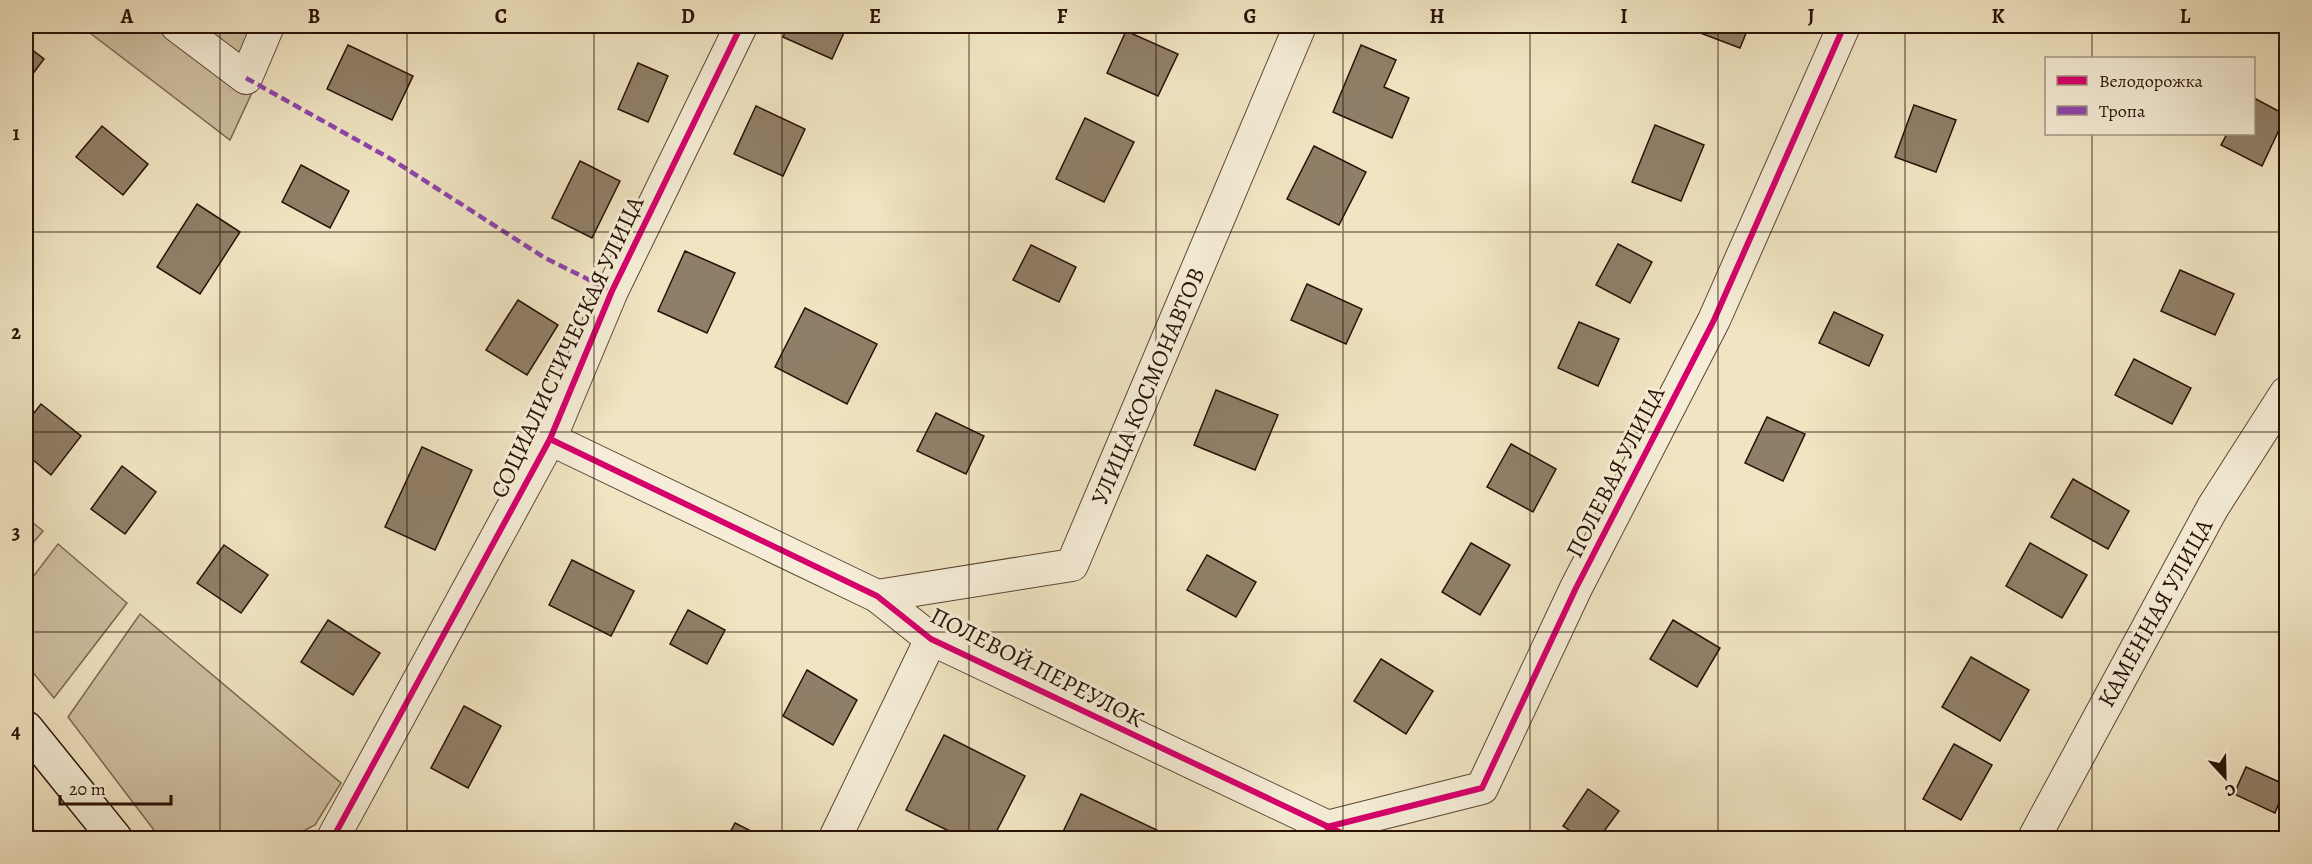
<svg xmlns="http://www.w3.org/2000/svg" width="2312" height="864" font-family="Alegreya,serif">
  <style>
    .green { fill: #cec0a2; stroke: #7c6954; stroke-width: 1.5 }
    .building { fill: #907f68; stroke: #291206; stroke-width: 1.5 }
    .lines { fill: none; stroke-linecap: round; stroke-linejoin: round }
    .minor-casing { stroke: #5b4635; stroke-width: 34 }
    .secondary-casing { stroke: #291206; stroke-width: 36 }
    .minor { stroke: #f5edd7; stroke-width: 32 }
    .secondary { stroke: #f5edd7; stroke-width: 33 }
    .quiet { stroke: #8e44ad; stroke-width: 4.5; stroke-dasharray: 9 4.5; stroke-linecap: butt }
    .cycleway-casing { stroke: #f5edd7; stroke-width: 10 }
    .cycleway { stroke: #d6006c; stroke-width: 6 }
    .grid { fill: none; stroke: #291206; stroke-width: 1.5; stroke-opacity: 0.55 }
    .labels { text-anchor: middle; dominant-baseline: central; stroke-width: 6; stroke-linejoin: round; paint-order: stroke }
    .street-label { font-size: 24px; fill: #291206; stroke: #f5edd7 }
    .neatline { fill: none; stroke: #291206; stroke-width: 2 }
    .grid-label { font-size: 20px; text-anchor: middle; font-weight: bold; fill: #291206 }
  </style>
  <rect width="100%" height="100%" fill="#f0e4c2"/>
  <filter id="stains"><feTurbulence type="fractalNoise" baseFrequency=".00333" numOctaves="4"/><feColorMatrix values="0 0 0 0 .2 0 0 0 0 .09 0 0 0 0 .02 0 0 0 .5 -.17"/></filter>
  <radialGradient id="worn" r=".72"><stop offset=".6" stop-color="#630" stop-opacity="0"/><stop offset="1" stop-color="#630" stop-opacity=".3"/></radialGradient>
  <g class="green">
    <path d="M81 26H283L230 140Z"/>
    <path d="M26 517 43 531 26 551Z"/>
    <path d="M58 544 127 603 54 698 26 664V586Z"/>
    <path d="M140 614 341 783 315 825 290 838H160L68 717Z"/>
    <path d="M26 821 41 838H26Z"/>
  </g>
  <g class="building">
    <path d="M788 26H847L832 59 783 37Z"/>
    <path d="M1682 26H1749L1740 48Z"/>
    <path d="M1126 31 1178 54 1158 96 1107 73Z"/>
    <path d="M26 45 44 59 26 83Z"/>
    <path d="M348 45 413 76 392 120 327 89Z"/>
    <path d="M1361 45 1396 60 1384 87 1409 98 1392 138 1333 112Z"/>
    <path d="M638 63 668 76 648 122 618 109Z"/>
    <path d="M2254 98 2286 115 2262 166 2221 145 2227 134H2254Z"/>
    <path d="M1914 105 1956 120 1936 172 1895 157Z"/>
    <path d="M756 106 805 129 783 176 734 154Z"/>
    <path d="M1085 118 1134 142 1104 202 1056 179Z"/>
    <path d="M1655 125 1704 145 1681 201 1632 182Z"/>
    <path d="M102 126 148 164 123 195 76 157Z"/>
    <path d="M1314 146 1366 172 1339 225 1287 199Z"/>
    <path d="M580 161 620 181 592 238 552 218Z"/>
    <path d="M301 165 349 191 330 228 282 202Z"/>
    <path d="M197 204 240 232 200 294 157 267Z"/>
    <path d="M1618 244 1652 262 1630 303 1596 285Z"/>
    <path d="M1031 245 1076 267 1059 302 1013 280Z"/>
    <path d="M685 251 735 273 707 333 658 311Z"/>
    <path d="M2180 270 2234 294 2215 335 2161 311Z"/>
    <path d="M1307 284 1362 309 1346 344 1291 320Z"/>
    <path d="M518 300 558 325 527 375 486 350Z"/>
    <path d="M805 308 877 344 847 404 775 367Z"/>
    <path d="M1834 312 1883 335 1869 366 1819 343Z"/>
    <path d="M1579 322 1619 339 1598 386 1558 368Z"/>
    <path d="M2134 359 2191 388 2172 424 2115 395Z"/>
    <path d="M1216 390 1278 415 1255 470 1194 445Z"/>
    <path d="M41 404 81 436 51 475 26 454V423Z"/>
    <path d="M936 413 984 436 966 474 917 451Z"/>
    <path d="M1767 417 1805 434 1783 481 1745 463Z"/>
    <path d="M1511 444 1556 469 1533 512 1487 487Z"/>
    <path d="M422 447 472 470 435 550 385 527Z"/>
    <path d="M122 466 156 492 125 534 91 509Z"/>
    <path d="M2073 479 2129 511 2108 549 2051 517Z"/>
    <path d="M1471 543 1510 565 1480 615 1442 592Z"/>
    <path d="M2030 543 2087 575 2062 618 2006 586Z"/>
    <path d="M224 545 268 575 241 613 197 583Z"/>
    <path d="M1207 555 1256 582 1236 617 1187 590Z"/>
    <path d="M572 560 634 591 611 636 549 605Z"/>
    <path d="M688 610 725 630 707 664 670 644Z"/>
    <path d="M328 620 380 653 353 695 301 662Z"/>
    <path d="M1673 620 1720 648 1697 687 1650 659Z"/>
    <path d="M1971 657 2029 690 2000 741 1942 707Z"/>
    <path d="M1381 659 1433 691 1406 734 1354 701Z"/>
    <path d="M807 670 857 700 833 745 783 716Z"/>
    <path d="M464 706 501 726 468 788 431 768Z"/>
    <path d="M944 735 1025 776 993 838H963L906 810Z"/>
    <path d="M1954 744 1992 765 1961 820 1923 799Z"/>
    <path d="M2246 767 2286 785 2275 813 2234 794Z"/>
    <path d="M1588 789 1619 811 1599 838H1581L1563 826Z"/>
    <path d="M1081 794 1159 831 1155 838H1060Z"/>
    <path d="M735 823 765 838H727Z"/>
  </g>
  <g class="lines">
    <g class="minor-casing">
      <g id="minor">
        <path d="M177 26 246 78 268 26"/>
        <path d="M550 439 877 596 931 639 1345 835"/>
        <path d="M877 596 1072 565 1300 26"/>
        <path d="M1327 827 1482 788 1576 588 1714 320 1844 26"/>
        <path d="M333 838 550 439 612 291 741 26"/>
        <path d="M835 838 931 639"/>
        <path d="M2034 838 2213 507 2286 393"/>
      </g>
    </g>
    <g class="secondary-casing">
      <path id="secondary" d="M26 728 115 838"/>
    </g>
    <use href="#minor" class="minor"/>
    <use href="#secondary" class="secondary"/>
    <path class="quiet" d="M246 78 391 159 545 258 612 291"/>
    <g class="cycleway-casing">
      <g id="cycleway">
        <path d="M550 439 877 596 931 639 1352 838"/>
        <path d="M1327 827 1482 788 1576 588 1714 320 1844 26"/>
        <path d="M333 838 550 439 612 291 741 26"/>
      </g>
    </g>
    <use href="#cycleway" class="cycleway"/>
  </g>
  <path class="grid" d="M220 26V838M407 26V838M594 26V838M782 26V838M969 26V838M1156 26V838M1343 26V838M1530 26V838M1718 26V838M1905 26V838M2092 26V58M2092 134V838M26 232H2286M26 432H2286M26 632H2286"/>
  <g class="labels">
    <g class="street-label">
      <text transform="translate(567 347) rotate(-65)">СОЦИАЛИСТИЧЕСКАЯ УЛИЦА</text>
      <text transform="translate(1148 386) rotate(-67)">УЛИЦА КОСМОНАВТОВ</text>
      <text transform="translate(1615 472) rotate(-63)">ПОЛЕВАЯ УЛИЦА</text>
      <text transform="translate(2155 613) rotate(-61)">КАМЕННАЯ УЛИЦА</text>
      <text transform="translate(1037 667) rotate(27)">ПОЛЕВОЙ ПЕРЕУЛОК</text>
    </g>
  </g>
  <rect width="2312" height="864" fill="none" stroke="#f0e4c2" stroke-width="66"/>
  <rect x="2045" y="57" width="210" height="78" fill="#f5edd7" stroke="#a39583" stroke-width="1.5"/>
  <rect x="2057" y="76" width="30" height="9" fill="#d6006c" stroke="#a39583" stroke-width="1.5"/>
  <text x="2099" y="87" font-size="18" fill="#291206">Велодорожка</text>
  <rect x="2057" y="106" width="30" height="9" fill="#8e44ad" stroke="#a39583" stroke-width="1.5"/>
  <text x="2099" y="117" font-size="18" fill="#291206">Тропа</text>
  <g transform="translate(2225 777) rotate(158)" stroke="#f5edd7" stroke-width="4.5" paint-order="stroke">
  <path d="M0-4.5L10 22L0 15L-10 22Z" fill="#291206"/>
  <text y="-9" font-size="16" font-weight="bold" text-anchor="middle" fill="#291206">С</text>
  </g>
  <path d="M60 795v9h111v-9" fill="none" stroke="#291206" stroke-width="3"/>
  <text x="69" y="795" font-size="18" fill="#291206" stroke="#f5edd7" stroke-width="4.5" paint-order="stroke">20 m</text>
  <rect x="33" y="33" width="2246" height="798" class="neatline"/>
  <g class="grid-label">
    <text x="127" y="23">A</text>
    <text x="314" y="23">B</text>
    <text x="501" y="23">C</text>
    <text x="688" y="23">D</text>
    <text x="875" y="23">E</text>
    <text x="1062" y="23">F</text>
    <text x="1250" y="23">G</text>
    <text x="1437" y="23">H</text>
    <text x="1624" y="23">I</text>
    <text x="1811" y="23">J</text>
    <text x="1998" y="23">K</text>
    <text x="2185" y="23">L</text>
    <text x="16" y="140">1</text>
    <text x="16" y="339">2</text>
    <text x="16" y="539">3</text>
    <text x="16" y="738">4</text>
  </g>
  <rect width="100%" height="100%" filter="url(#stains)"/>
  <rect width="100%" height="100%" fill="url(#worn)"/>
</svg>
